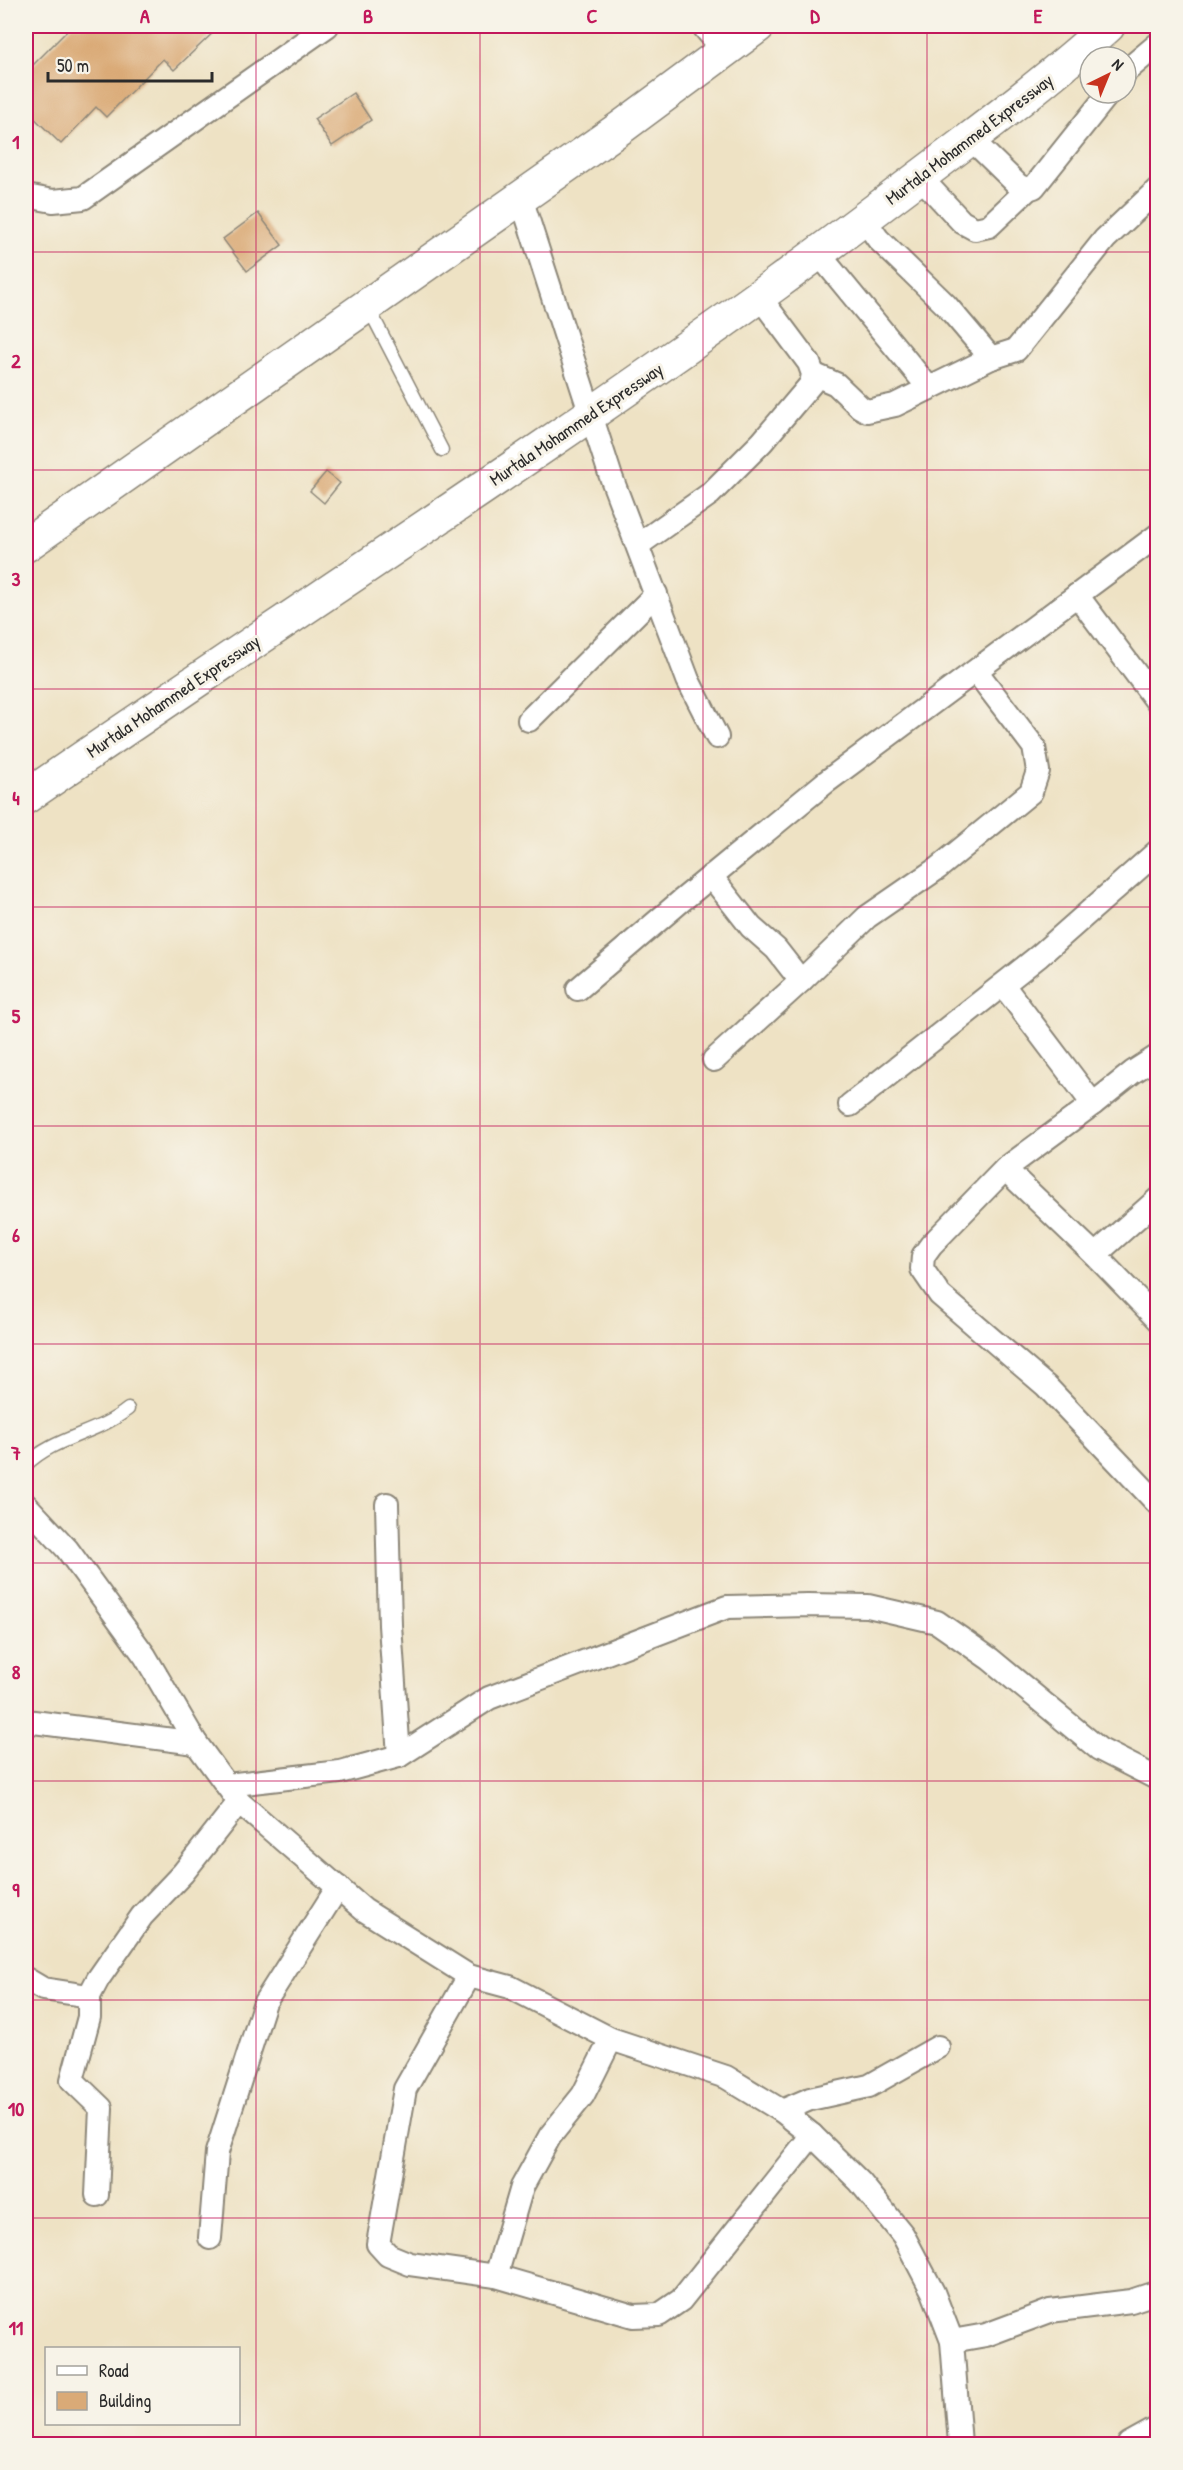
<svg xmlns="http://www.w3.org/2000/svg" width="1183" height="2470" font-family="'Patrick Hand',sans-serif">
  <style>
    .building { fill: #daaa77 }
    .lines { fill: none; stroke-linecap: round; stroke-linejoin: round }
    .lane-casing { stroke: #8c8678; stroke-width: 15 }
    .street-casing { stroke: #8c8678; stroke-width: 26 }
    .secondary-casing { stroke: #8c8678; stroke-width: 36 }
    .primary-casing { stroke: #8c8678; stroke-width: 36 }
    .lane { stroke: #fff; stroke-width: 12 }
    .street { stroke: #fff; stroke-width: 22 }
    .secondary { stroke: #fff; stroke-width: 33 }
    .primary { stroke: #fff; stroke-width: 33 }
    .grid { fill: none; stroke: #c2185b; stroke-width: 1.5; stroke-opacity: 0.55 }
    .labels { text-anchor: middle; dominant-baseline: central; stroke-width: 6; stroke-linejoin: round; paint-order: stroke }
    .street-label { font-size: 18px; fill: #2b2b2b; stroke: #f7f3e8 }
    .neatline { fill: none; stroke: #c2185b; stroke-width: 2 }
    .grid-label { font-size: 20px; text-anchor: middle; font-weight: bold; fill: #c2185b }
  </style>
  <rect width="100%" height="100%" fill="#f7f3e8"/>
  <filter id="ink" filterUnits="userSpaceOnUse"><feTurbulence type="fractalNoise" baseFrequency=".0167" numOctaves="2"/><feDisplacementMap in="SourceGraphic" scale="12" xChannelSelector="R" yChannelSelector="G"/><feConvolveMatrix kernelMatrix="1 2 1 2 8 2 1 2 1" color-interpolation-filters="sRGB"/></filter>
  <filter id="wash" filterUnits="userSpaceOnUse"><feTurbulence type="fractalNoise" baseFrequency=".008" numOctaves="4" result="noise"/><feDisplacementMap in="SourceGraphic" scale="24" xChannelSelector="R" yChannelSelector="G"/><feGaussianBlur stdDeviation="1.35" result="paint"/><feColorMatrix in="noise" values="0 0 0 0 0 0 0 0 0 0 0 0 0 0 0 0 0 1.4 0 .05"/><feComposite in="paint" operator="in"/></filter>
  <g filter="url(#wash)">
    <rect width="100%" height="100%" fill="#eee2c4"/>
    <g id="blocks">
      <g class="building">
        <path d="M72 26H220L174 70 163 59 106 117 96 107 61 144 26 110V72Z"/>
        <path d="M353 93 371 120 332 146 314 119Z"/>
        <path d="M258 213 282 245 247 271 223 239Z"/>
        <path d="M326 472 340 483 324 503 310 491Z"/>
      </g>
    </g>
  </g>
  <g filter="url(#ink)">
    <use href="#blocks" fill-opacity="0" stroke="#8c8678" stroke-width="1.5"/>
    <g class="lines">
      <g class="lane-casing">
        <g id="lane">
          <path d="M368 307 442 450"/>
          <path d="M26 1465C54 1437 97 1434 128 1409"/>
        </g>
      </g>
      <g class="street-casing">
        <g id="street">
          <path d="M703 26 724 51"/>
          <path d="M1126 71 1158 44"/>
          <path d="M970 138 1019 186 1028 189"/>
          <path d="M920 177 962 222 975 229 989 226 1028 189 1034 187 1109 93"/>
          <path d="M26 196 53 201 83 198 327 26"/>
          <path d="M521 198 610 474 688 680 717 737"/>
          <path d="M864 219 878 239 946 305 991 358"/>
          <path d="M818 253 929 388"/>
          <path d="M813 374 836 384 860 407 867 411 895 405 991 358 1016 350 1105 239 1158 189"/>
          <path d="M638 545 710 494 762 442 811 384 813 374 809 363 759 296"/>
          <path d="M1077 595 1158 703"/>
          <path d="M529 720 656 594"/>
          <path d="M711 876 751 927 776 949 801 981 867 917 938 868 1031 792 1038 771 1034 747 976 671"/>
          <path d="M1003 985 1093 1104"/>
          <path d="M578 989 681 901 826 782 1158 535"/>
          <path d="M1158 1056 1133 1072 1093 1104 1005 1169 931 1245 923 1256 922 1269 940 1295 1046 1386 1158 1504"/>
          <path d="M714 1060 801 981"/>
          <path d="M850 1105 1039 956 1158 851"/>
          <path d="M1005 1169 1095 1255 1158 1320"/>
          <path d="M1095 1255 1158 1199"/>
          <path d="M387 1504 390 1625 399 1756"/>
          <path d="M26 1505 67 1549 145 1656 196 1743 239 1802 364 1910 469 1976 510 1987 611 2039 726 2077 782 2111 812 2135 860 2182 903 2235 933 2292 952 2341 960 2444"/>
          <path d="M26 1721 196 1743"/>
          <path d="M227 1785 340 1772 399 1756 489 1698 727 1607 808 1605 868 1606 937 1622 990 1659 1099 1749 1158 1779"/>
          <path d="M469 1976 405 2089 378 2244 388 2255 410 2264 496 2276 633 2316 659 2315 681 2300 812 2135"/>
          <path d="M26 1979 43 1989 89 1996"/>
          <path d="M782 2111 810 2099 869 2086 938 2047"/>
          <path d="M97 2195 101 2108 72 2080 89 2017V1996L98 1979 142 1916 183 1873 239 1802"/>
          <path d="M210 2238 217 2152 265 2002 338 1887"/>
          <path d="M496 2276 522 2187 550 2136 583 2095 611 2039"/>
          <path d="M952 2341 986 2335 1050 2311 1131 2301 1158 2292"/>
          <path d="M1129 2444 1158 2428"/>
        </g>
      </g>
      <g class="secondary-casing">
        <path id="secondary" d="M26 545 623 126 758 26"/>
      </g>
      <g class="primary-casing">
        <path id="primary" d="M26 797C275 625 530 461 776 284 839 238 901 191 963 144 1013 106 1062 68 1108 26"/>
      </g>
      <use href="#lane" class="lane"/>
      <use href="#street" class="street"/>
      <use href="#secondary" class="secondary"/>
      <use href="#primary" class="primary"/>
    </g>
  </g>
  <path class="grid" d="M256 26V2444M480 26V2444M703 26V2444M927 26V2444M26 252H1158M26 470H1158M26 689H1158M26 907H1158M26 1126H1158M26 1344H1158M26 1563H1158M26 1781H1158M26 2000H1158M26 2218H1158"/>
  <g class="labels">
    <g class="street-label">
      <text transform="translate(969 139) rotate(-37)">Murtala Mohammed Expressway</text>
      <text transform="translate(576 424) rotate(-34)">Murtala Mohammed Expressway</text>
      <text transform="translate(173 696) rotate(-34)">Murtala Mohammed Expressway</text>
    </g>
  </g>
  <rect width="1183" height="2470" fill="none" stroke="#f7f3e8" stroke-width="66"/>
  <rect x="45" y="2347" width="195" height="78" fill="#f7f3e8" stroke="#a5a39c" stroke-width="1.5"/>
  <rect x="57" y="2366" width="30" height="9" fill="#ffffff" stroke="#a5a39c" stroke-width="1.5"/>
  <text x="99" y="2377" font-size="18" fill="#2b2b2b">Road</text>
  <rect x="57" y="2392" width="30" height="18" fill="#daaa77" stroke="#a5a39c" stroke-width="1.5"/>
  <text x="99" y="2407" font-size="18" fill="#2b2b2b">Building</text>
  <g transform="translate(1108 75) rotate(43)"><circle r="28" fill="#f7f3e8" stroke="#a5a39c" stroke-width="1.5"/>
  <path d="M0-4.5L10 22L0 15L-10 22Z" fill="#c8321e"/>
  <text y="-9" font-size="16" font-weight="bold" text-anchor="middle" fill="#2b2b2b">N</text>
  </g>
  <path d="M48 72v9h164v-9" fill="none" stroke="#2b2b2b" stroke-width="3"/>
  <text x="57" y="72" font-size="18" fill="#2b2b2b" stroke="#f7f3e8" stroke-width="4.5" paint-order="stroke">50 m</text>
  <rect x="33" y="33" width="1117" height="2404" class="neatline"/>
  <g class="grid-label">
    <text x="145" y="23">A</text>
    <text x="368" y="23">B</text>
    <text x="592" y="23">C</text>
    <text x="815" y="23">D</text>
    <text x="1038" y="23">E</text>
    <text x="16" y="149">1</text>
    <text x="16" y="368">2</text>
    <text x="16" y="586">3</text>
    <text x="16" y="805">4</text>
    <text x="16" y="1023">5</text>
    <text x="16" y="1242">6</text>
    <text x="16" y="1460">7</text>
    <text x="16" y="1679">8</text>
    <text x="16" y="1897">9</text>
    <text x="16" y="2116">10</text>
    <text x="16" y="2335">11</text>
  </g>
</svg>
